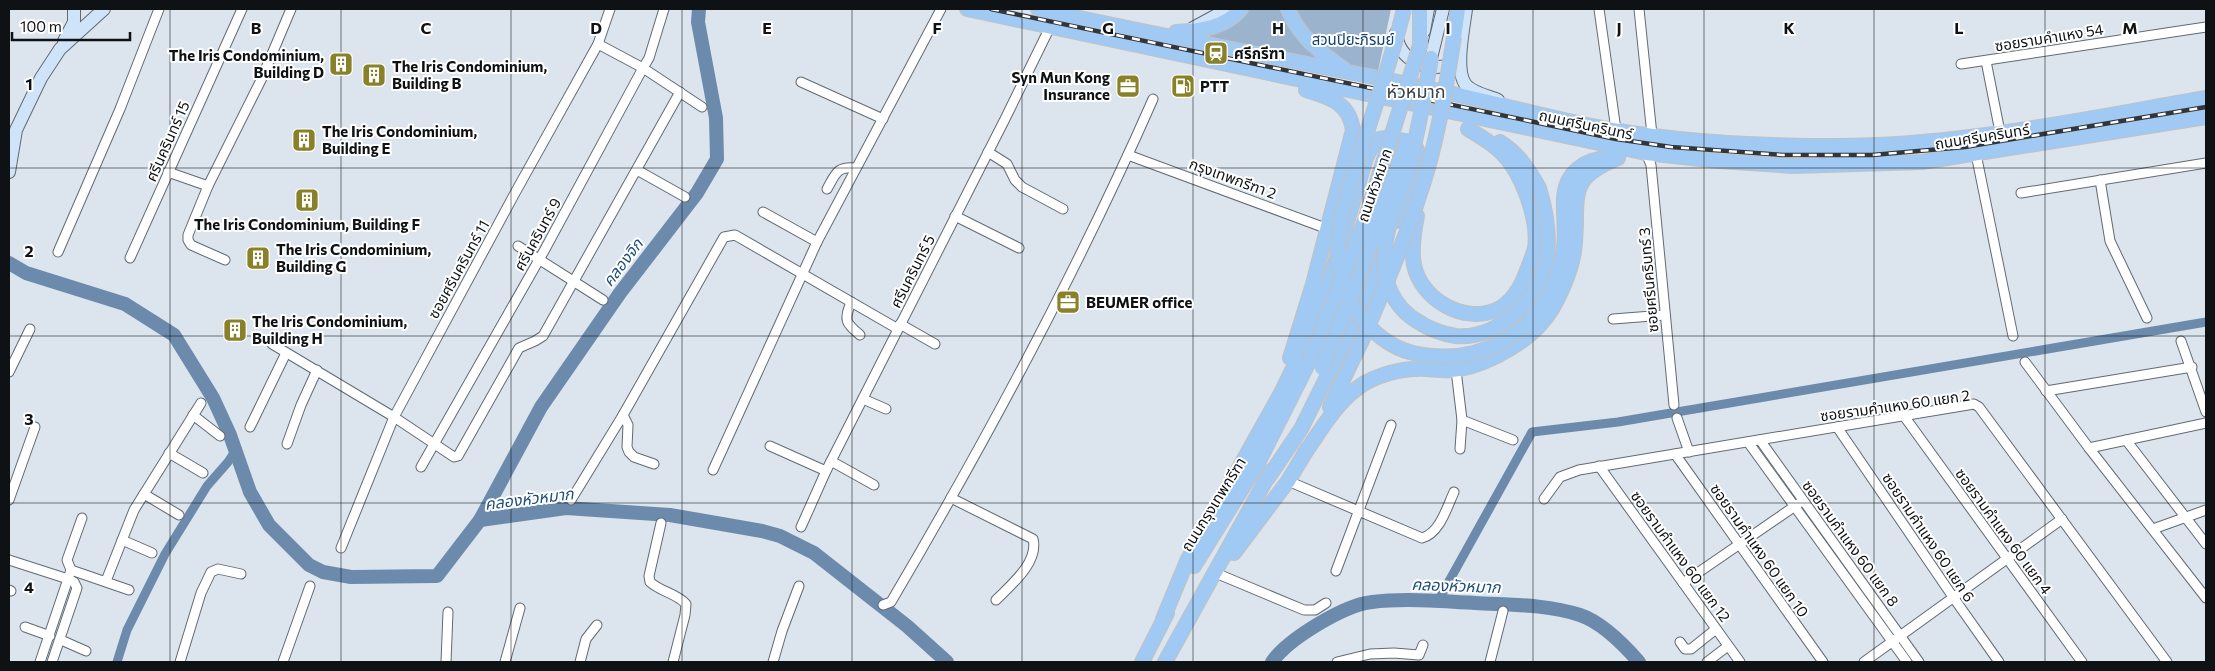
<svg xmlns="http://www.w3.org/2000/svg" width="2215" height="671" font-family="Commissioner,'Noto Sans Thai',sans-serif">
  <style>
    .green { fill: #9cb3cd }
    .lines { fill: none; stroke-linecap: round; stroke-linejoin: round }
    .canal { stroke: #6c8bac; stroke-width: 9 }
    .river { stroke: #6c8bac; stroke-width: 14 }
    .street-casing { stroke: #626a72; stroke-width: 11 }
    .secondary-casing { stroke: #626a72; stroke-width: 14 }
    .primary-casing { stroke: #c1c1c2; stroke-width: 16 }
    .street { stroke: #fff; stroke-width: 9 }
    .secondary { stroke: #d0e4f9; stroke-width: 12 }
    .primary { stroke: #a0c9f3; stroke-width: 14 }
    .rail-casing { stroke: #32363a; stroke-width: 4.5 }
    .rail { stroke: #fff; stroke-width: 2.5; stroke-dasharray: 8; stroke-linecap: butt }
    .primary-bridge-casing { stroke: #c1c1c2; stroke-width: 16; stroke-linecap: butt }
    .primary-bridge { stroke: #a0c9f3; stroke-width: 14 }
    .grid { fill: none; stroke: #0f1215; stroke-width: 1; stroke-opacity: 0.55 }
    .labels { text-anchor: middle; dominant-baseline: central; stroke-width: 4; stroke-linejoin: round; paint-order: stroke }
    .street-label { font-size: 15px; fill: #0f1215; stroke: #fff }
    .park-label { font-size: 15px; fill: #12426e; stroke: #fff }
    .poi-label { font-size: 15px; font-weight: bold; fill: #0f1215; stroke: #fff; text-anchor: start }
    .water-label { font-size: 16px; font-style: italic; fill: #204e7b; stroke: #fff }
    .quarter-label { font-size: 18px; fill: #394047; stroke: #fff }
    .grid-label { font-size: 16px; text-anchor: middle; font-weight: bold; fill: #0f1215; stroke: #fff; stroke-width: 4; stroke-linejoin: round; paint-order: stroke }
  </style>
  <rect width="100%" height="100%" fill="#dce5ee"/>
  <path class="green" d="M1230 9H1391L1377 76 1203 35Z"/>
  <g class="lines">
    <g class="canal">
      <path d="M1438 601 1532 432 1618 422 2206 322"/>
      <path d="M117 662 127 630 165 554 207 486 228 462 236 450"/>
    </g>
    <g class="river">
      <path d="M9 263 26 273 125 304 174 335 213 398 230 435 250 492 269 525 309 565 323 572 351 577 437 576 480 520 541 407 620 293 697 193 717 159 716 118 698 22 699 9"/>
      <path d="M480 520 566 508 670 515 762 531 780 536 814 553 907 626 947 662"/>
      <path d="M1272 662C1288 639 1344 605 1372 602 1403 598 1443 601 1475 603 1510 605 1546 604 1580 615 1601 622 1625 646 1639 662"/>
    </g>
    <g class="street-casing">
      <g id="street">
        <path d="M1599 9 1616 130"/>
        <path d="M1639 9 1652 135"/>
        <path d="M598 44 643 68 702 107"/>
        <path d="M1986 61 2000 132"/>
        <path d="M1961 64 2206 27"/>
        <path d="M801 82 883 119"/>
        <path d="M988 152 1007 164 1015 180 1022 187 1063 209"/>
        <path d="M1646 153 1651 165 1674 405"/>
        <path d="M1976 154 2013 336"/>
        <path d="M1128 155 1328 229"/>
        <path d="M637 170 685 197"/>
        <path d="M168 172 208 186"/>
        <path d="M2100 180 2110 241 2147 318"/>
        <path d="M827 189C836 173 837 166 856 168"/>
        <path d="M2021 193 2206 163"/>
        <path d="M763 212 817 242"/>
        <path d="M955 216 1019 248"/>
        <path d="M518 246 603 300"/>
        <path d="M58 252 120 109 159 9"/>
        <path d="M130 258 242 9"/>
        <path d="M225 260 191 245 188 240V235L208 186 261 80 291 9"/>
        <path d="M851 302C844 321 845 322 860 335"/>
        <path d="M1613 319 1665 315"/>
        <path d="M900 324 935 344"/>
        <path d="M2181 341 2206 412"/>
        <path d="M272 344 394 417 454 457 458 456 519 348 535 341 543 336 680 92"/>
        <path d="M2025 362 2089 448 2206 598"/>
        <path d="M1456 370 1462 420 1460 449"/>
        <path d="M9 372 30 329"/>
        <path d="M2046 391 2192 367"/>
        <path d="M863 399 886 409"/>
        <path d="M193 415 220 436"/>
        <path d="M623 415 628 425 627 447 629 452 634 457 654 464"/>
        <path d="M1904 416 2082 662"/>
        <path d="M1677 418 1689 452"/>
        <path d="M1462 420 1513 440"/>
        <path d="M250 427 286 353"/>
        <path d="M1837 427 1953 597 1999 662"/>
        <path d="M1760 440 1919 662"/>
        <path d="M2126 440 2206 544"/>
        <path d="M1748 442 1907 662"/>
        <path d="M287 444 301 405 317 370"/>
        <path d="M770 446 826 471"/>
        <path d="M2089 448 2206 423"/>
        <path d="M169 453 203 473"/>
        <path d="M1675 454 1823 662"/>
        <path d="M831 461 874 485"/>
        <path d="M1599 466 1740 662"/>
        <path d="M421 467 544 251 643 68 649 58 664 9"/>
        <path d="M713 470 817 242 941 9"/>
        <path d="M1288 481 1422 538C1440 533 1447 507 1454 492"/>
        <path d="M144 494 179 515"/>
        <path d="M951 498 1033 539C1039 562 1011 585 996 600"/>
        <path d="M1544 499 1560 477 1579 470 1974 404 1979 407 2167 662"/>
        <path d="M9 500 35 427"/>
        <path d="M571 500 623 415 724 237 735 235 898 329"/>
        <path d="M661 523 649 576 650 582C661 592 676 593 686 604L685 615 673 662"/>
        <path d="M801 527 826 471 1005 119 1050 27"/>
        <path d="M2153 529 2206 510"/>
        <path d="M122 540 152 553"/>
        <path d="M341 548 394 417 515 193 598 44 610 9"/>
        <path d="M9 560 68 579 74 582 77 588 52 662"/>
        <path d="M71 570 129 590"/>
        <path d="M1336 571 1391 425"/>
        <path d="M1218 574 1304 610H1315L1326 603"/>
        <path d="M106 581 134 510 201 403"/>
        <path d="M1683 583 1798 504"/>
        <path d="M9 590 11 591"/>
        <path d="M883 605 891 602C987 439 1077 272 1153 99"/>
        <path d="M25 627 50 636"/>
        <path d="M61 640 86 651"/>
        <path d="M1680 642 1685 649H1691L1716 629"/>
        <path d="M40 662 71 570 67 560 82 518"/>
        <path d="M180 662 201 593 211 572 218 569 241 574"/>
        <path d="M283 662 310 586"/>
        <path d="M446 662 448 612"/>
        <path d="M505 662 520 608"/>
        <path d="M580 662 586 639 597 625"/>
        <path d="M773 662 782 631 799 586"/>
        <path d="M1337 662 1370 654 1394 653 1419 655 1423 645"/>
        <path d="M1490 662 1503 611"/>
        <path d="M1707 662 1728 646"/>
        <path d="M1864 662 2062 519"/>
      </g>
    </g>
    <g class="secondary-casing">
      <g id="secondary">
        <path d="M1466 9C1464 27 1454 71 1466 85 1473 93 1488 96 1498 100"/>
        <path d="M1193 28 1228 9"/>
        <path d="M1424 31 1428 9"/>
        <path d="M1396 33C1399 62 1427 71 1452 65L1455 61"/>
        <path d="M64 41 74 22V9"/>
        <path d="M1431 58 1443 9"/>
        <path d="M9 172 16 130 41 78 60 49 104 9"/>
      </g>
    </g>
    <g class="primary-casing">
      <g id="primary">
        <path d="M967 9 1646 153 1719 161 1794 166 1922 162 2206 117"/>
        <path d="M1038 9C1164 37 1291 60 1418 86 1476 98 1533 114 1592 126 1671 142 1754 146 1835 146 1959 146 2084 119 2206 98"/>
        <path d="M1288 9C1299 37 1320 52 1344 69"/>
        <path d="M1176 32C1200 31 1225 28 1241 9"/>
        <path d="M1454 37 1458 9"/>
        <path d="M1420 45V9"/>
        <path d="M1500 142C1518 153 1529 170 1539 188"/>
        <path d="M1417 216C1414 231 1411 249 1414 265 1421 299 1463 324 1496 310 1511 304 1521 287 1526 273 1529 265 1533 256 1535 248 1539 219 1522 173 1502 153 1492 143 1480 136 1468 129"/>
        <path d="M1526 325C1542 302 1556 281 1563 253 1567 235 1563 217 1564 199 1565 172 1586 158 1610 158"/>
        <path d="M1290 358 1313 284 1353 130C1349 102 1330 98 1306 90"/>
        <path d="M1330 407 1363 338"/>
        <path d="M1304 454C1322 429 1338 399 1365 383 1379 375 1400 369 1416 369 1427 368 1439 371 1450 370 1479 369 1521 346 1540 325 1557 307 1574 267 1575 242 1579 196 1566 179 1618 158"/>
        <path d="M1268 478 1301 429 1373 284 1384 253"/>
        <path d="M1234 553 1288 481 1308 448"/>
        <path d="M1194 566 1258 463 1309 362"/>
        <path d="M1163 619 1187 561 1281 393 1305 344 1332 273 1366 158 1375 140C1389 135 1402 140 1415 145L1419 155V164L1397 221"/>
        <path d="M1142 662 1167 613"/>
        <path d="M1165 662 1271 471"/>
      </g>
    </g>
    <use href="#street" class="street"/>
    <use href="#secondary" class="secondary"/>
    <use href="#primary" class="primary"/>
    <g class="rail-casing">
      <path id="rail" d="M991 9 1616 139 1671 147 1783 155H1872L1965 147 2206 107"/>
    </g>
    <use href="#rail" class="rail"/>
    <g class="primary-bridge-casing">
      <g id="primary-bridge">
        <path d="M1404 9C1392 59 1374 108 1359 158 1350 187 1339 216 1338 246 1335 290 1369 343 1413 353 1457 362 1491 354 1526 325"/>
        <path d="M1431 58C1425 93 1419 128 1410 162 1400 197 1380 235 1385 272 1388 293 1400 311 1417 321 1429 329 1441 334 1456 336 1500 340 1541 296 1547 255 1550 232 1546 211 1539 188"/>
        <path d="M1363 338C1387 283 1411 226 1428 168 1440 125 1447 81 1454 37"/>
        <path d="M1309 362 1364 223 1420 45"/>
        <path d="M1322 368 1360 275 1407 140"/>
      </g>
    </g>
    <use href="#primary-bridge" class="primary-bridge"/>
  </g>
  <path class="grid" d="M170 9V662M341 9V662M511 9V662M682 9V662M852 9V662M1022 9V662M1193 9V662M1363 9V662M1533 9V662M1704 9V662M1874 9V662M2045 9V662M9 168H2206M9 336H2206M9 503H2206"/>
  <defs>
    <g id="station-square" transform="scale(1.25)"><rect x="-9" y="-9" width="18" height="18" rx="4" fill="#888129" stroke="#fff"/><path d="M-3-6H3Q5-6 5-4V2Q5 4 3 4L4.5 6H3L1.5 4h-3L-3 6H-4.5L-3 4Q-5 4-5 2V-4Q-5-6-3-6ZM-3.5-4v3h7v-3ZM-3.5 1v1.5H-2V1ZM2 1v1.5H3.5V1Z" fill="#fff"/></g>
    <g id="building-square" transform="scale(1.25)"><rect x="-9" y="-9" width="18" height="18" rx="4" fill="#888129" stroke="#fff"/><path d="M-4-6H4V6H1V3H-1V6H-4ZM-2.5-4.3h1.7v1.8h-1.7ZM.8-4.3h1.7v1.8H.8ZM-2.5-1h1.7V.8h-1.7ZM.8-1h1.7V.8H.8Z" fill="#fff"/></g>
    <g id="office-square" transform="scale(1.25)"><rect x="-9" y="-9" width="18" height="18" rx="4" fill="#888129" stroke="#fff"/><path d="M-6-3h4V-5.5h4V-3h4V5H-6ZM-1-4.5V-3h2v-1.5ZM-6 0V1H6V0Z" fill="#fff"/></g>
    <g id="fuel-square" transform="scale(1.25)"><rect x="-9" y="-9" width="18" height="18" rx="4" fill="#888129" stroke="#fff"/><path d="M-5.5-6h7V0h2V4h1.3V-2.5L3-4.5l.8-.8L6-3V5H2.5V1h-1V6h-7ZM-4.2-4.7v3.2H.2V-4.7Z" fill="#fff"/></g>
  </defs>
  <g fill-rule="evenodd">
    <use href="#station-square" x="1216" y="53"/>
    <use href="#building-square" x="341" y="64"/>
    <use href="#building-square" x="374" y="75"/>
    <use href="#office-square" x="1128" y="86"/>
    <use href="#fuel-square" x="1183" y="86"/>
    <use href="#building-square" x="304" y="140"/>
    <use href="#building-square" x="307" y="200"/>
    <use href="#building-square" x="258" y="258"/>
    <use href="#office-square" x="1068" y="302"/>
    <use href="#building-square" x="235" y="330"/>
  </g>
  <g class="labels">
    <g class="street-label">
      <text transform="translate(2049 37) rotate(-9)">ซอยรามคำแหง 54</text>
      <text transform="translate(1586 124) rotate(12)">ถนนศรีนครินทร์</text>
      <text transform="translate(1982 136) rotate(-9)">ถนนศรีนครินทร์</text>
      <text transform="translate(167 141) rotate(-66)">ศรีนครินทร์ 15</text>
      <text transform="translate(1233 178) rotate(20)">กรุงเทพกรีฑา 2</text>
      <text transform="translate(1374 185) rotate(-71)">ถนนหัวหมาก</text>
      <text transform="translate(537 234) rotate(-61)">ศรีนครินทร์ 9</text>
      <text transform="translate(458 269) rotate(-61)">ซอยศรีนครินทร์ 11</text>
      <text transform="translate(912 271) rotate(-63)">ศรีนครินทร์ 5</text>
      <text transform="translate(1648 280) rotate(-95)">ซอยศรีนครินทร์ 3</text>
      <text transform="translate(1895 405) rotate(-8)">ซอยรามคำแหง 60 แยก 2</text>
      <text transform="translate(1213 504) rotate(-58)">ถนนกรุงเทพกรีฑา</text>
      <text transform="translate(2004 531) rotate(54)">ซอยรามคำแหง 60 แยก 4</text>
      <text transform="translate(1929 537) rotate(56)">ซอยรามคำแหง 60 แยก 6</text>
      <text transform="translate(1851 543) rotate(54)">ซอยรามคำแหง 60 แยก 8</text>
      <text transform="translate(1760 550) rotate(55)">ซอยรามคำแหง 60 แยก 10</text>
      <text transform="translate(1681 556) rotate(54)">ซอยรามคำแหง 60 แยก 12</text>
    </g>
    <g class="park-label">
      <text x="1353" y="39">สวนปิยะภิรมย์</text>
    </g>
    <g class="poi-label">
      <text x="1234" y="53">ศรีกรีฑา</text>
      <text x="324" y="55" text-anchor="end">The Iris Condominium,<tspan x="324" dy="17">Building D</tspan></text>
      <text x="392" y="66">The Iris Condominium,<tspan x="392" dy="17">Building B</tspan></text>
      <text x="1110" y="77" text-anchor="end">Syn Mun Kong<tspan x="1110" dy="17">Insurance</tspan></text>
      <text x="1200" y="86">PTT</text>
      <text x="322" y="131">The Iris Condominium,<tspan x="322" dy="17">Building E</tspan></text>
      <text x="307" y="224" text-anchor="middle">The Iris Condominium, Building F</text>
      <text x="276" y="249">The Iris Condominium,<tspan x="276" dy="17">Building G</tspan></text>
      <text x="1086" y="302">BEUMER office</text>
      <text x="252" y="321">The Iris Condominium,<tspan x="252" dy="17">Building H</tspan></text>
    </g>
    <g class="water-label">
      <text transform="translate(622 262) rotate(-53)">คลองจิก</text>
      <text transform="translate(529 498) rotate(-7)">คลองหัวหมาก</text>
      <text transform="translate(1456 585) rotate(2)">คลองหัวหมาก</text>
    </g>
    <g class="quarter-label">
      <text x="1416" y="91">หัวหมาก</text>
    </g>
  </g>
  <g class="grid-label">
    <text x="256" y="34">B</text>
    <text x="426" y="34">C</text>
    <text x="596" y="34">D</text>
    <text x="767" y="34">E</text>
    <text x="937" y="34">F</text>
    <text x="1108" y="34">G</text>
    <text x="1278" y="34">H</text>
    <text x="1448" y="34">I</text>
    <text x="1619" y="34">J</text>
    <text x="1789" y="34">K</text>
    <text x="1959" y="34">L</text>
    <text x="2130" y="34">M</text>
    <text x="29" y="90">1</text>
    <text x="29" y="257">2</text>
    <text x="29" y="425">3</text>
    <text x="29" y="593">4</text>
  </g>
  <rect width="2215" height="671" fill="none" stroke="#0f1215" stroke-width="20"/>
  <path d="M12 32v8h118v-8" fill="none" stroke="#0f1215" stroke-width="2.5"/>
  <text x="20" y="32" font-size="15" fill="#0f1215" stroke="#ffffff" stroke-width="4" paint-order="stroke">100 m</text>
</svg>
